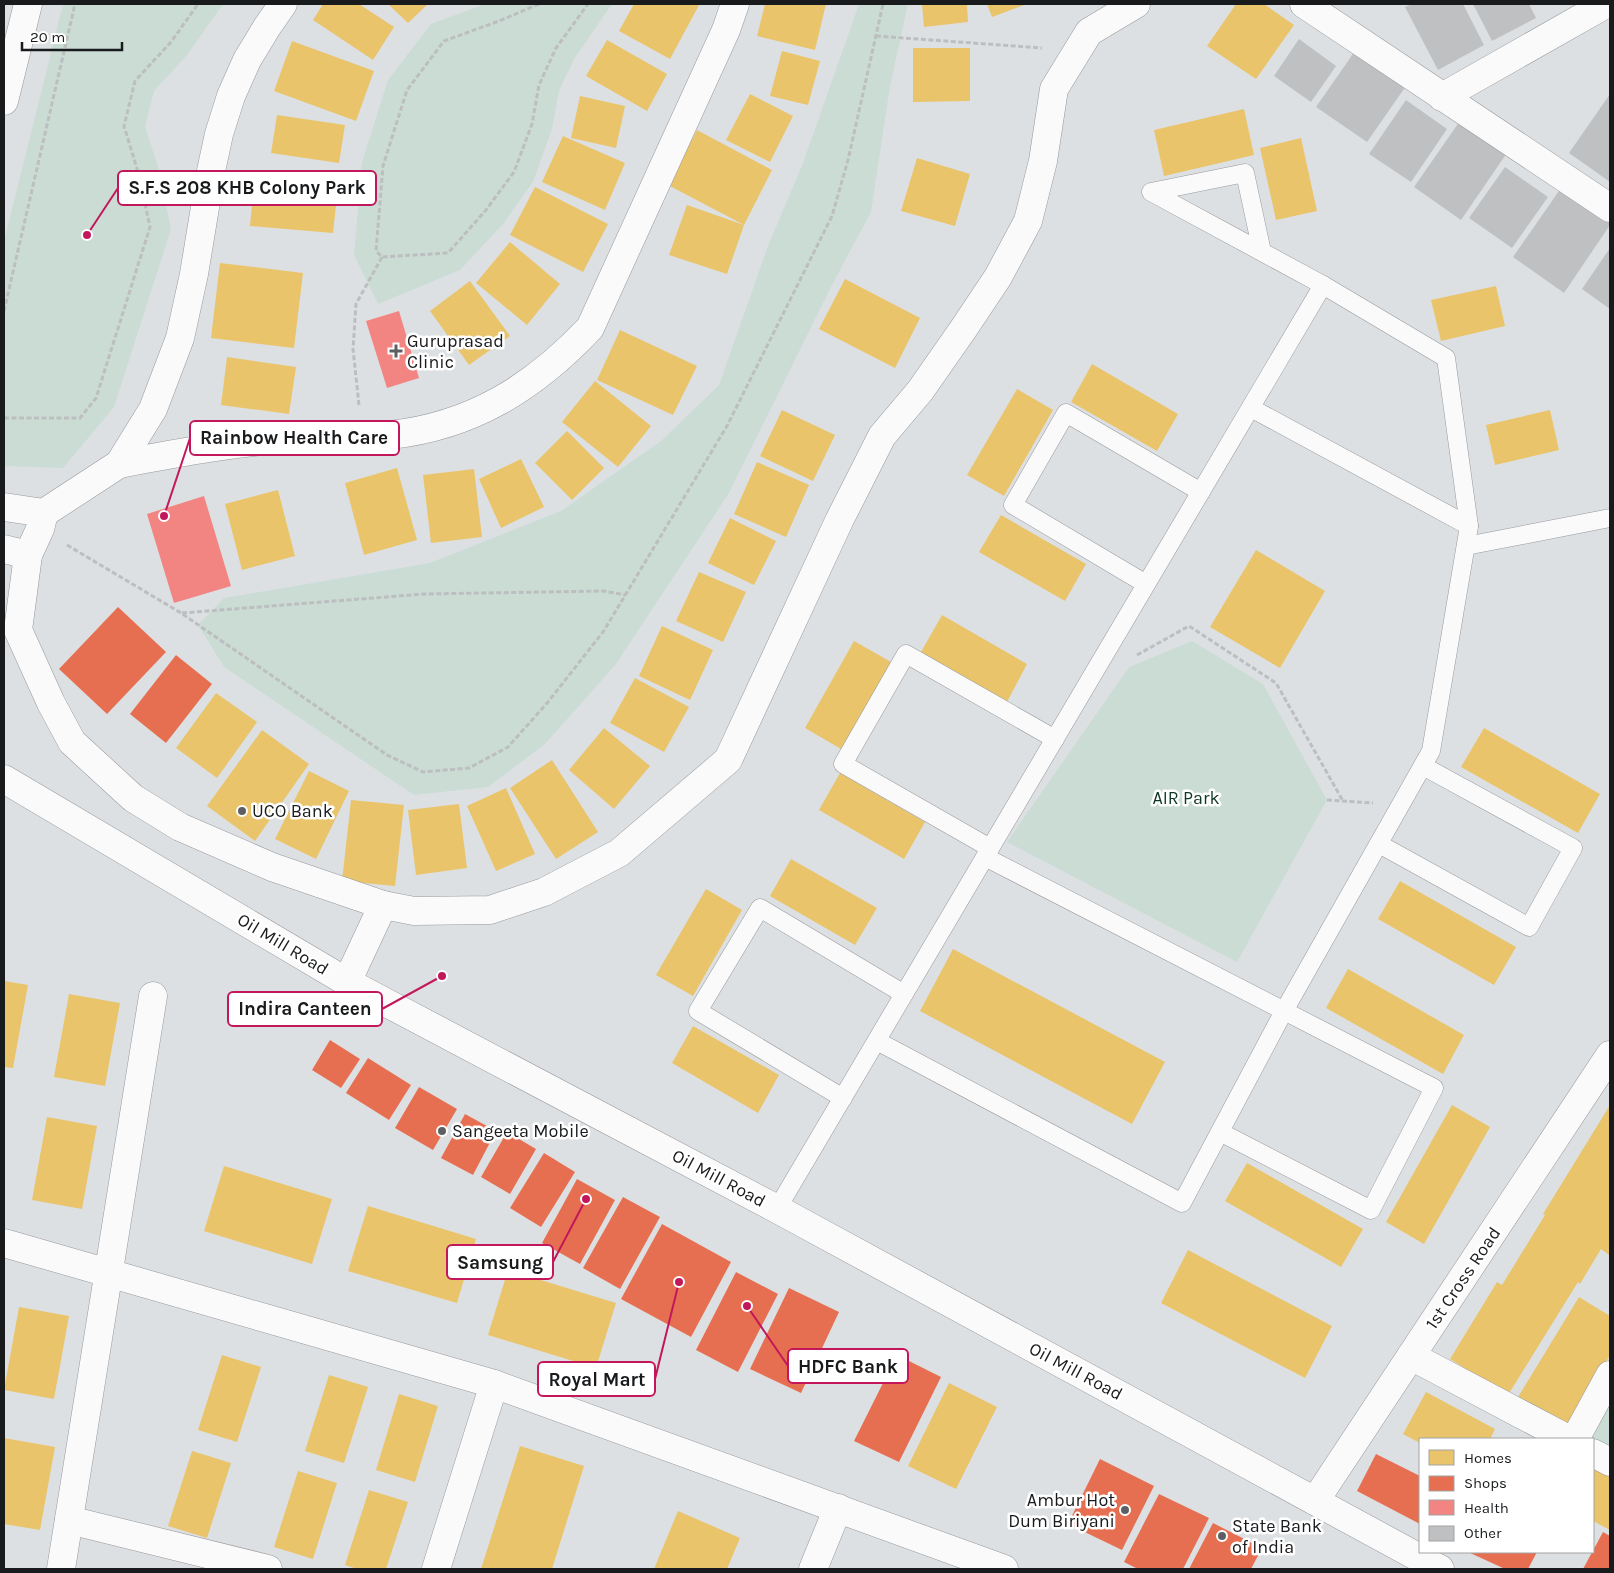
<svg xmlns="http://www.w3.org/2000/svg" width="1614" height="1573" font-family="Karla,sans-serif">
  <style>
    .green { fill: #cadcd4 }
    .homes { fill: #e9c46a }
    .shops { fill: #e76f51 }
    .health { fill: #f28482 }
    .building { fill: #bfc0c1 }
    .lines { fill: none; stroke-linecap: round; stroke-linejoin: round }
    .lane-casing { stroke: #97989b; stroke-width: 19 }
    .street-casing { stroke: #97989b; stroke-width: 29 }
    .secondary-casing { stroke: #97989b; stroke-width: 29 }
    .path { stroke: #bcbec0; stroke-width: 3; stroke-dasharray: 5 2.5; stroke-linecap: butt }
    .lane { stroke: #fafafb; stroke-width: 18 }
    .street { stroke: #fafafb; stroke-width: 28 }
    .secondary { stroke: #fafafb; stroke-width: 28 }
    .poi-dot { fill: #5d5f62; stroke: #fff; stroke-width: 2 }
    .labels { text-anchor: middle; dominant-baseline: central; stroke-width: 5; stroke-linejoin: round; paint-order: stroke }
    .poi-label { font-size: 18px; fill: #181a1c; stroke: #fff; text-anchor: start }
    .park-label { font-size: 18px; fill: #0f3826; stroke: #fff }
    .street-label { font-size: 18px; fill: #181a1c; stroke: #fff }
    .leader { fill: none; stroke: #c2185b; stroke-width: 2 }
    .callout-dot { fill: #c2185b; stroke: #fff; stroke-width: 2 }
    .callout { fill: #fff; stroke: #c2185b; stroke-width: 2 }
    .callout-label { font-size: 19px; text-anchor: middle; font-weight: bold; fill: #181a1c }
  </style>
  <rect width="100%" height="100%" fill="#dde0e3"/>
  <g class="green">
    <path d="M63 4H223L187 55 154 91 145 126 158 167 171 229 114 407 63 468 4 466V241Z"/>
    <path d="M485 4H612L574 59 559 91 552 129 533 182 503 224 460 270 378 304 354 255 362 162 388 80 431 24Z"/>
    <path d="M859 4H908L890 86 871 212 832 285 729 493 616 664 545 744 488 787 414 795 224 667 198 625 224 598 430 563 561 511 661 441 719 385 768 246 803 163Z"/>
    <path d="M1192 641 1263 684 1327 800 1237 962 1007 842 1129 667Z"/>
    <path d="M1610 1385V1456L1593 1447V1439H1580Z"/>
  </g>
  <g class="homes">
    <path d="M323 4H359L394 27 373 60 313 20Z"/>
    <path d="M388 4H428L408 23Z"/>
    <path d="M634 4 699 5 670 59 619 31Z"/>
    <path d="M765 4H826L815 50 757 36Z"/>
    <path d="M922 4H967L968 22 924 27Z"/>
    <path d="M987 4H1027L992 17Z"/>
    <path d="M1236 4H1264L1294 25 1256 79 1207 46Z"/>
    <path d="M607 40 667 74 647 111 586 76Z"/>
    <path d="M292 41 374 71 356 121 274 91Z"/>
    <path d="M913 48H970V101L913 102Z"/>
    <path d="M782 51 820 61 808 105 770 96Z"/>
    <path d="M750 94 793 116 770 162 726 140Z"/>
    <path d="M580 96 625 106 616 148 571 138Z"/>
    <path d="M1244 109 1254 155 1164 176 1154 130Z"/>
    <path d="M277 115 345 125 339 163 271 153Z"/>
    <path d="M697 130 772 170 744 225 727 274 669 255 687 205 744 225 668 185Z"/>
    <path d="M563 136 625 163 605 210 542 182Z"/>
    <path d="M1301 138 1317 211 1276 220 1260 148Z"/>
    <path d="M917 158 970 174 955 226 901 211Z"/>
    <path d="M255 170 339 177 333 233 250 226Z"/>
    <path d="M535 187 608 224 583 272 510 235Z"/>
    <path d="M510 242 560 284 527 325 476 283Z"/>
    <path d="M220 263 303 273 294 348 211 338Z"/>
    <path d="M845 279 920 318 895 368 819 329Z"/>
    <path d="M470 281 510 336 469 365 430 311Z"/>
    <path d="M1496 286 1505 326 1441 341 1431 300Z"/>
    <path d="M620 330 697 366 673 415 597 380Z"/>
    <path d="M227 357 296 367 289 414 221 405Z"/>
    <path d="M1092 364 1178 414 1157 451 1071 402Z"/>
    <path d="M595 381 651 426 618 467 562 422Z"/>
    <path d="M1017 389 1053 410 1004 496 967 475Z"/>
    <path d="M782 410 835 435 813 481 760 456Z"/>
    <path d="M1550 410 1559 450 1495 465 1486 425Z"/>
    <path d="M567 431 604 468 572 500 535 463Z"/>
    <path d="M521 459 544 507 501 528 479 479Z"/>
    <path d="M757 462 809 485 786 537 734 514Z"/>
    <path d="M397 468 417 540 364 555 345 483Z"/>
    <path d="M474 469 482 537 431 543 423 475Z"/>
    <path d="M278 490 295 556 242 570 225 504Z"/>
    <path d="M1001 515 1086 564 1065 601 979 552Z"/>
    <path d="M730 518 776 541 754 585 708 563Z"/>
    <path d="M1256 550 1325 591 1280 668 1210 627Z"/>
    <path d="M699 572 746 592 723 642 676 621Z"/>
    <path d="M942 615 1027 664 1007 702 921 652Z"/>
    <path d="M662 626 713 650 690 700 639 676Z"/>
    <path d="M854 641 891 662 841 749 805 728Z"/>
    <path d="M635 678 689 707 664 752 610 723Z"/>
    <path d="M216 693 257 722 217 778 176 748Z"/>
    <path d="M604 728 650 766 614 809 569 770Z"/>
    <path d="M1484 728 1600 794 1578 833 1461 767Z"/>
    <path d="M262 730 309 764 255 841 207 806Z"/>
    <path d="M552 760 598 832 556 859 510 788Z"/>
    <path d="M309 771 349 791 316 859 275 839Z"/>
    <path d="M840 773 925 822 904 859 819 810Z"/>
    <path d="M506 788 535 854 496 871 467 806Z"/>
    <path d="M351 800 404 805 395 886 342 881Z"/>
    <path d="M459 804 467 868 416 875 408 810Z"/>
    <path d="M791 859 877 908 855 945 770 896Z"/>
    <path d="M1400 881 1516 947 1494 985 1378 919Z"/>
    <path d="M706 889 742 910 693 996 656 975Z"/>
    <path d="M953 949 1165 1062 1132 1124 920 1011Z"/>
    <path d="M1348 969 1464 1035 1443 1074 1326 1008Z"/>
    <path d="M4 981 28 985 13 1068 4 1067Z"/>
    <path d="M69 994 120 1003 105 1086 54 1077Z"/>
    <path d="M693 1026 779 1075 758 1113 672 1063Z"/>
    <path d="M1452 1105 1490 1127 1424 1244 1386 1222Z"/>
    <path d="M1610 1105V1254L1609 1255 1601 1249 1580 1284 1578 1282 1508 1395 1450 1359 1497 1282 1502 1285 1545 1215 1543 1214Z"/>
    <path d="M47 1117 97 1126 82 1209 32 1200Z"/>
    <path d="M1247 1163 1363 1229 1341 1267 1225 1201Z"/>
    <path d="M224 1166 332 1199 312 1264 204 1231Z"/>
    <path d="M368 1206 476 1239 457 1303 348 1271Z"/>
    <path d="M1188 1250 1332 1326 1305 1378 1161 1303Z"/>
    <path d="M508 1270 616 1303 596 1368 488 1335Z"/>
    <path d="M1579 1297 1610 1316V1357H1609L1566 1426 1518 1397Z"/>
    <path d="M19 1307 69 1316 54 1399 4 1390Z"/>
    <path d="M222 1355 261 1367 237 1442 198 1430Z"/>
    <path d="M329 1375 368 1387 344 1463 305 1451Z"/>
    <path d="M949 1383 997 1407 956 1489 908 1466Z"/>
    <path d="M1426 1392 1495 1429 1490 1439H1420V1443L1403 1434Z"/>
    <path d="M399 1394 438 1406 415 1482 376 1470Z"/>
    <path d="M4 1438 55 1447 40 1530 4 1524Z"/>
    <path d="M520 1446 584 1466 552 1569H481Z"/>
    <path d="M192 1451 231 1463 207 1538 168 1526Z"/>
    <path d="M1593 1459 1610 1471V1530L1593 1521Z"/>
    <path d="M298 1471 337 1483 313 1559 274 1547Z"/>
    <path d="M369 1490 408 1502 386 1569H357L345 1565Z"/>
    <path d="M678 1511 740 1538 727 1569H654Z"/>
  </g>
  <g class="shops">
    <path d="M118 607 166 652 107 714 59 669Z"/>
    <path d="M176 655 212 684 166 743 130 714Z"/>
    <path d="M330 1040 360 1059 341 1088 312 1070Z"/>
    <path d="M368 1058 411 1085 389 1120 346 1093Z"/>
    <path d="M419 1087 457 1109 433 1150 395 1128Z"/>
    <path d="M465 1114 496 1131 473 1175 441 1158Z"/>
    <path d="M507 1132 536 1149 510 1194 481 1177Z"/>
    <path d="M544 1153 575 1172 541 1227 510 1208Z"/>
    <path d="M577 1179 615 1200 580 1264 542 1243Z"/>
    <path d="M623 1197 660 1217 620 1289 583 1268Z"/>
    <path d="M662 1224 731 1262 691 1337 621 1299Z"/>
    <path d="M736 1272 778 1294 738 1372 696 1350Z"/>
    <path d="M789 1288 839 1312 801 1393 750 1369Z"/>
    <path d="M897 1355 941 1377 899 1462 854 1441Z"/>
    <path d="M1376 1454 1420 1476V1524L1357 1491Z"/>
    <path d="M1100 1459 1154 1486 1122 1550 1068 1524Z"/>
    <path d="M1159 1494 1209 1518 1183 1569H1138L1124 1562Z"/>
    <path d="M1213 1523 1262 1548 1251 1569H1189Z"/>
    <path d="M1603 1532 1610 1536V1569H1583Z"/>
    <path d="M1468 1552H1537L1528 1569H1505Z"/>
  </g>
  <g class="health">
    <path d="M399 311 419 378 387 388 366 321Z"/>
    <path d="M204 496 231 586 174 603 147 514Z"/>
  </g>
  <g class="building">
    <path d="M1412 4H1463L1484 45 1438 70 1405 7Z"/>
    <path d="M1473 4H1529L1536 18 1492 41Z"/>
    <path d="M1299 39 1336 66 1311 102 1274 76Z"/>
    <path d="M1355 51 1406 86 1367 142 1316 107Z"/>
    <path d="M1610 94V182L1569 153Z"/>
    <path d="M1406 100 1447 129 1411 182 1369 154Z"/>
    <path d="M1462 118 1509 150 1461 220 1414 187Z"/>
    <path d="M1505 167 1548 197 1512 248 1469 218Z"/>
    <path d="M1561 188 1610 222V225L1564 293 1513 257Z"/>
    <path d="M1610 248V309L1582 289Z"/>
  </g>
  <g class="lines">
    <g class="lane-casing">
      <g id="lane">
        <path d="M1251 408 1469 526"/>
        <path d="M1466 546 1610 518"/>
        <path d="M1146 584 1013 505 1066 413 1201 492"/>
        <path d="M1379 844 1529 927 1573 848 1423 766"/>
        <path d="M990 848 843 764 906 654 1055 739"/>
        <path d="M985 857 1434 1088 1371 1210 1220 1132"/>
        <path d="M877 1041 1182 1203 1284 1011 1431 751 1469 526 1446 358 1323 285 1151 192 1245 173 1262 252"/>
        <path d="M843 1098 698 1011 760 908 904 994"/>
        <path d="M777 1209 1323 285"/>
      </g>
    </g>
    <g class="street-casing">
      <g id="street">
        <path d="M1304 4 1610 208"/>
        <path d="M1442 97 1606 4"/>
        <path d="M119 464C178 453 236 442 296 438 327 435 359 438 390 435 473 426 534 387 590 328L726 30 735 4"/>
        <path d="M4 507 44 513 119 464 153 409 180 338 194 274 211 171 219 134 231 96 247 60 267 27 283 4"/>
        <path d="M44 513 40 529 28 555 18 630 51 703 72 742 133 798 180 827 272 867 383 905 414 911 490 910 544 892 619 853 728 760 839 521 882 436 920 391 964 328 998 277 1028 221 1043 161 1054 89 1089 32 1136 4"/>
        <path d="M4 549 28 555"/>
        <path d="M347 982 383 905"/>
        <path d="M4 1243 494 1384 1004 1569"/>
        <path d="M1411 1356 1568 1439"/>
        <path d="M1575 1439 1610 1375"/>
        <path d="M1593 1453 1610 1462"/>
        <path d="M1315 1501 1610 1055"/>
        <path d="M69 1520 268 1569"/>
        <path d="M61 1569 153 996"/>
        <path d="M436 1569 494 1384"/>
        <path d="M813 1569 838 1508"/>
      </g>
    </g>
    <g class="secondary-casing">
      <g id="secondary">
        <path d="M4 101 28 4"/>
        <path d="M4 779 347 982 777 1209 1440 1569"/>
      </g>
    </g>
    <g class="path">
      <path d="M539 4 499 21 444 41 407 90 383 166 376 251 382 257 448 253 486 210 514 172 532 124 539 85 556 48 588 4"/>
      <path d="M876 36 1042 48"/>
      <path d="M4 311 75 4"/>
      <path d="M359 405 353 349 356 304 382 257"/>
      <path d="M4 418H80L96 398 150 227 138 172 124 126 135 81 171 42 198 4"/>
      <path d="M67 545 181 613 387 755 423 772 469 768 508 747 548 702 603 632 727 426 832 216 848 160 883 4"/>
      <path d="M182 613 424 594 603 591 626 595"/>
      <path d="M1137 655 1189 626 1276 683 1343 801"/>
      <path d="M1327 800 1373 803"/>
    </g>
    <use href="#lane" class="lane"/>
    <use href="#street" class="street"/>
    <use href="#secondary" class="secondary"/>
  </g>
  <g class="poi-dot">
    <path d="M393.5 343.5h5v5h5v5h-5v5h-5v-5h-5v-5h5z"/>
    <circle cx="242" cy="811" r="5"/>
    <circle cx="442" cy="1131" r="5"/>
    <circle cx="1125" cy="1510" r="5"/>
    <circle cx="1222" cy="1536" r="5"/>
  </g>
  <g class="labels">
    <g class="poi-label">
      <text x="407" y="341">Guruprasad<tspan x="407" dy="21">Clinic</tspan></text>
      <text x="252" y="811">UCO Bank</text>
      <text x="452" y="1131">Sangeeta Mobile</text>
      <text x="1115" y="1500" text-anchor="end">Ambur Hot<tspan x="1115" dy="21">Dum Biriyani</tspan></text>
      <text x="1232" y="1526">State Bank<tspan x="1232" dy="21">of India</tspan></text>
    </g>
    <g class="park-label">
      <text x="1186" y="798">AIR Park</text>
    </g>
    <g class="street-label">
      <text transform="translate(283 944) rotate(31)">Oil Mill Road</text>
      <text transform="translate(719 1178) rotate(28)">Oil Mill Road</text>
      <text transform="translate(1463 1278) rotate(-56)">1st Cross Road</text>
      <text transform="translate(1076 1371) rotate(28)">Oil Mill Road</text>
    </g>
  </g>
  <path class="leader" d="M87 235L118 188M164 516L190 438M442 976L382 1009M586 1199L553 1262M747 1306L788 1366M679 1282L655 1379"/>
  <g class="callout-dot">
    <circle cx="87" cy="235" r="5"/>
    <circle cx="164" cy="516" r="5"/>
    <circle cx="442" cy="976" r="5"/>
    <circle cx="586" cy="1199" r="5"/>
    <circle cx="747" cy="1306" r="5"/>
    <circle cx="679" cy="1282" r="5"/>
  </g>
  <g class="callout">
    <rect x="118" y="171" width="258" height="34" rx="5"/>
    <rect x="190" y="421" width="209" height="34" rx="5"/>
    <rect x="228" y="992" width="154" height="34" rx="5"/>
    <rect x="447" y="1245" width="106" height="34" rx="5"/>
    <rect x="788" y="1349" width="120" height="34" rx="5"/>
    <rect x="538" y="1362" width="117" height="34" rx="5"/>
  </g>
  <g class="callout-label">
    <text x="247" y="194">S.F.S 208 KHB Colony Park</text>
    <text x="294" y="444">Rainbow Health Care</text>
    <text x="305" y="1015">Indira Canteen</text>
    <text x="500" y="1269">Samsung</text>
    <text x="848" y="1373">HDFC Bank</text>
    <text x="597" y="1386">Royal Mart</text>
  </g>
  <rect width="1614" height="1573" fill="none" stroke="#181a1c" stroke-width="10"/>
  <rect x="1419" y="1438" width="175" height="115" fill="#ffffff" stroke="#a3a3a4"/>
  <rect x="1429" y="1450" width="25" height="15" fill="#e9c46a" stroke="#a3a3a4"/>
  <text x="1464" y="1463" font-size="15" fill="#181a1c">Homes</text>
  <rect x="1429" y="1476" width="25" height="15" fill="#e76f51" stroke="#a3a3a4"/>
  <text x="1464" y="1488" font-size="15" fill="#181a1c">Shops</text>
  <rect x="1429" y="1500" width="25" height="15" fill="#f28482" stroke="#a3a3a4"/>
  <text x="1464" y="1513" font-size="15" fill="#181a1c">Health</text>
  <rect x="1429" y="1526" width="25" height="15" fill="#bfc0c1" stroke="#a3a3a4"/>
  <text x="1464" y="1538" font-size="15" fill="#181a1c">Other</text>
  <path d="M22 42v8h100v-8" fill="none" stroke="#181a1c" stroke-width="2.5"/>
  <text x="30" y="42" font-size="15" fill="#181a1c" stroke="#ffffff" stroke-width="4" paint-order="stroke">20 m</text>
</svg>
